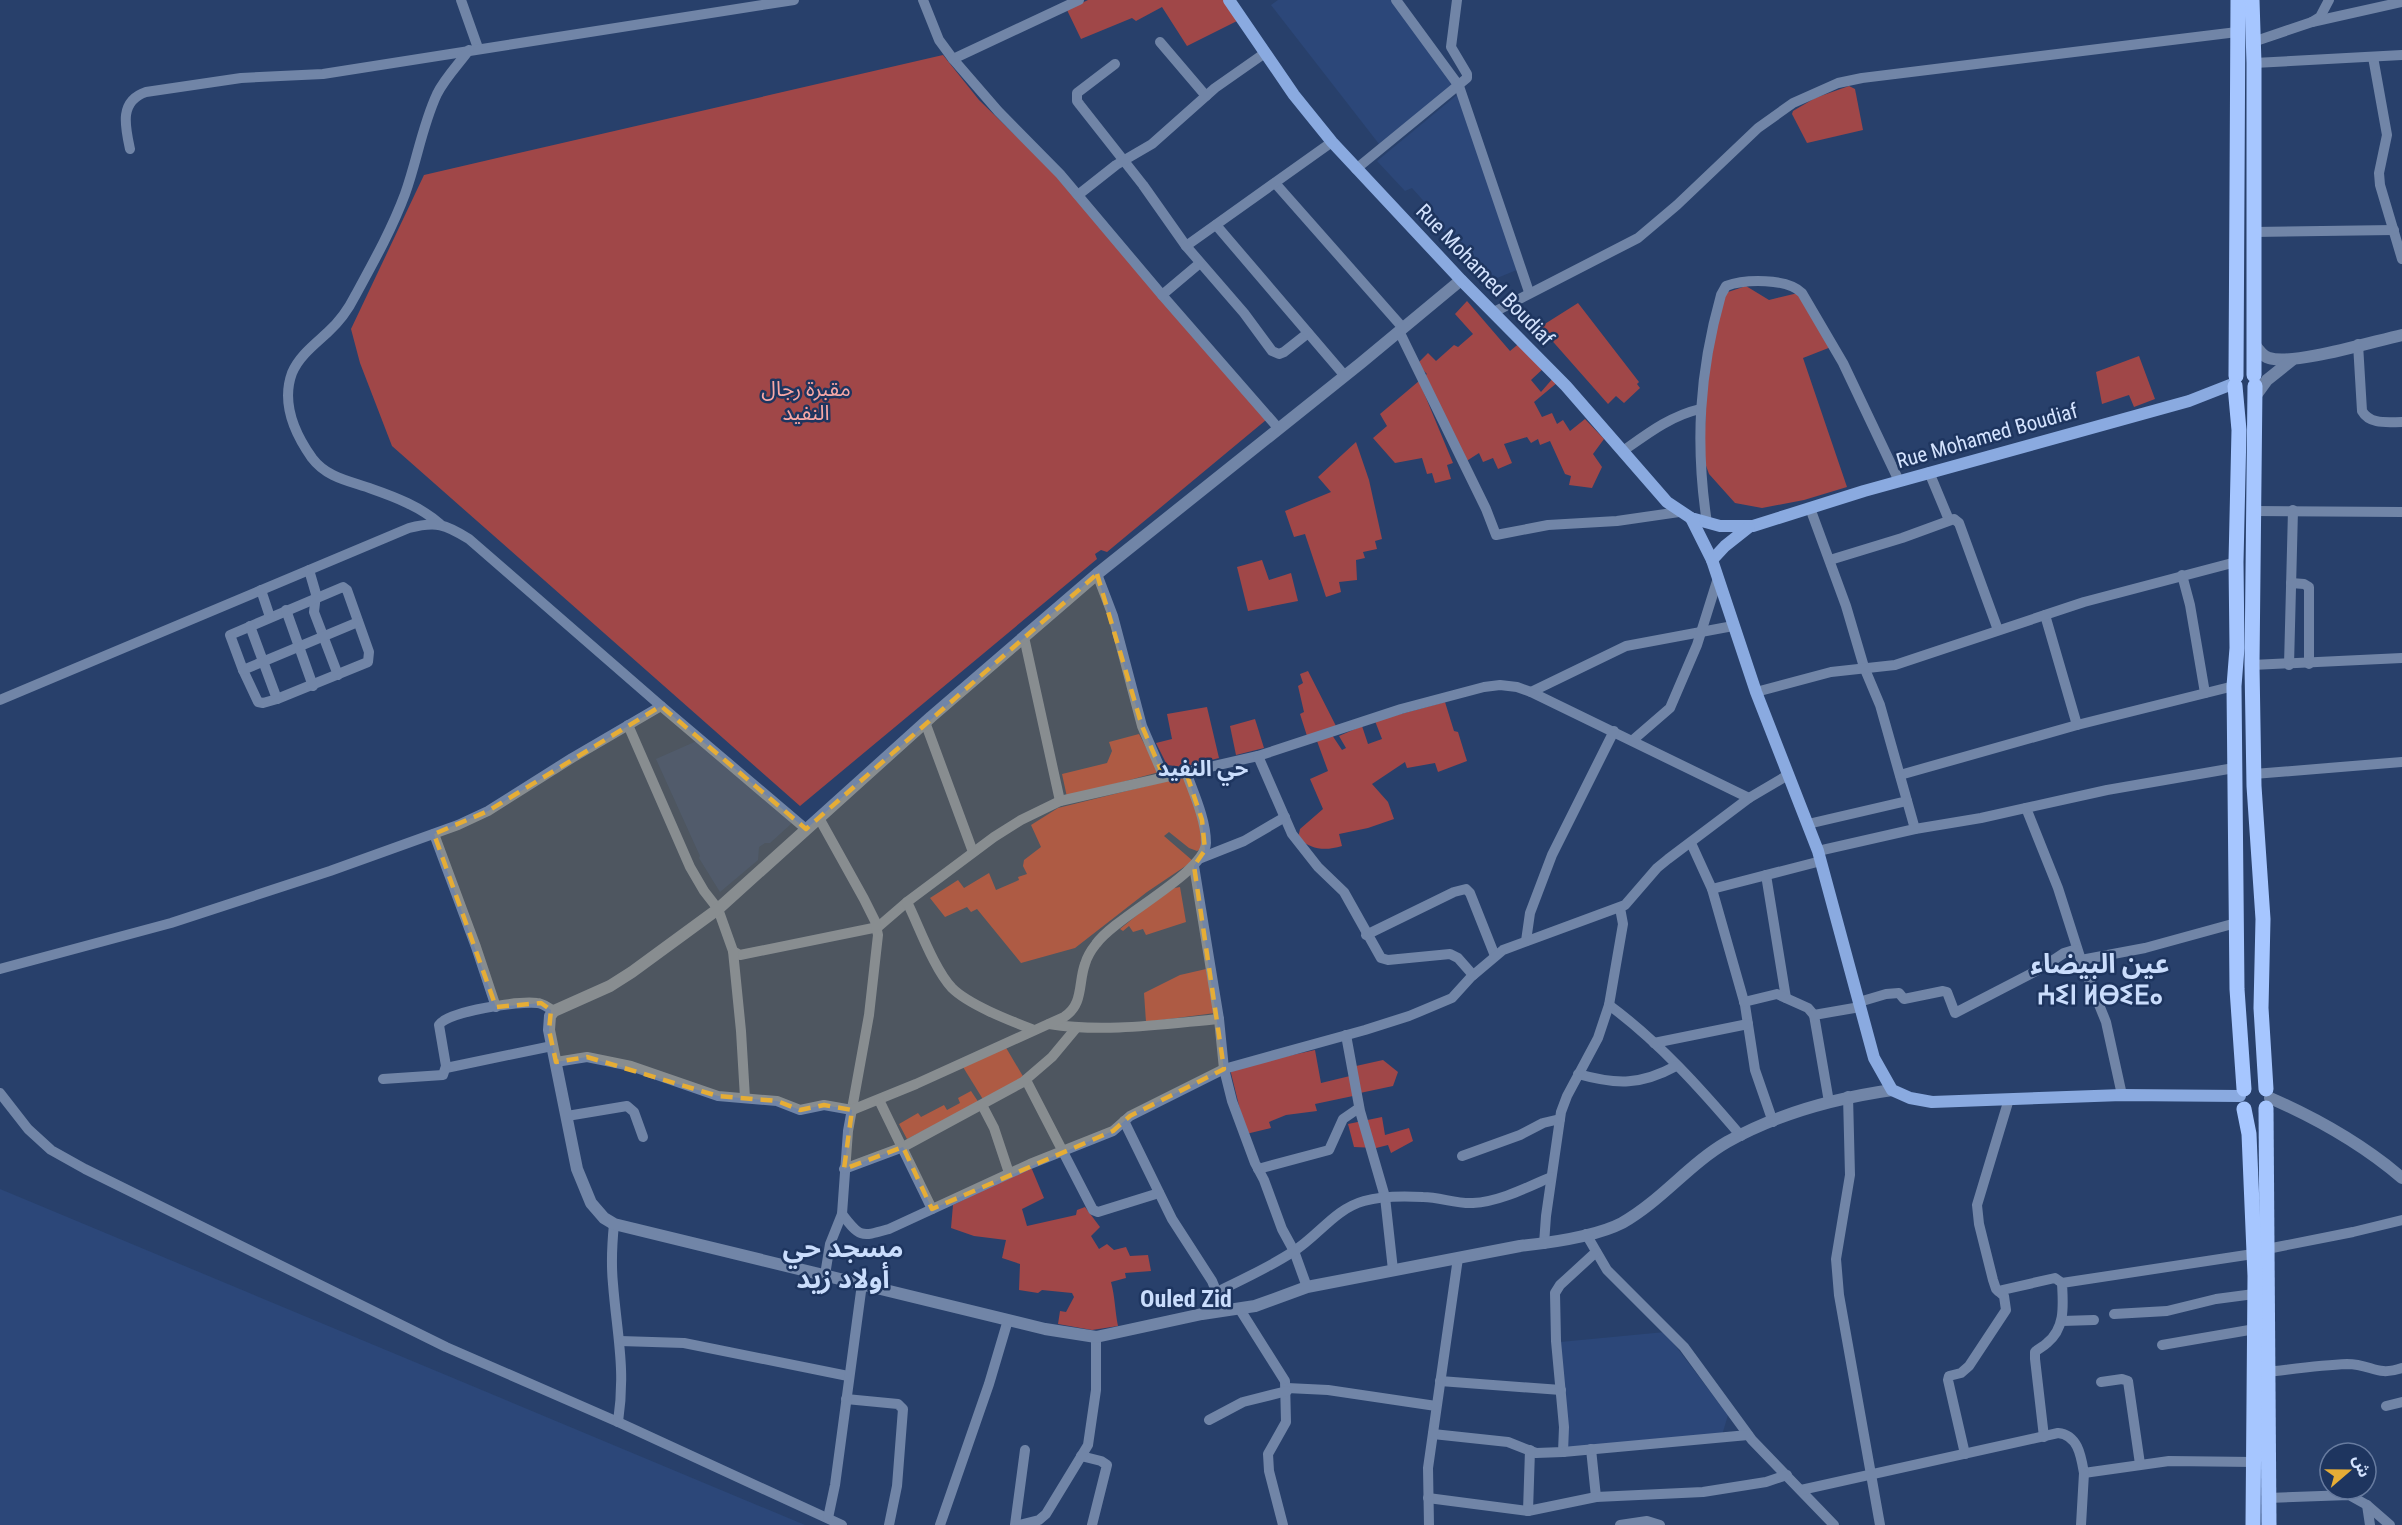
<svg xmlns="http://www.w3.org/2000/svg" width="2402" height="1525" font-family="'Roboto Condensed','Noto Sans Arabic','Noto Sans Tifinagh',sans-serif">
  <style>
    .built { fill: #2c4779 }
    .green { fill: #a04748 }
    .forest { fill: #a44446 }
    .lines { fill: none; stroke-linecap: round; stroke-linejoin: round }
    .minor { stroke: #7185a7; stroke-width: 10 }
    .tertiary { stroke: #7185a7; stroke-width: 12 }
    .secondary { stroke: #8aaae0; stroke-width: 12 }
    .primary { stroke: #a6c6ff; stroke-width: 15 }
    .marked { fill: #e6ad36; fill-opacity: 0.2; stroke: #e6ad36; stroke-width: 4.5; stroke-dasharray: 12 8; stroke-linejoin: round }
    .labels { text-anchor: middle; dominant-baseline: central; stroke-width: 5; stroke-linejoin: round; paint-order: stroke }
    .street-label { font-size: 21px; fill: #d4e3fe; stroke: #1e355f }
    .park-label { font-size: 21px; fill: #f8a8a6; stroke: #1e355f }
    .neighbourhood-label { font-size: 22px; font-weight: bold; fill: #caddfc; stroke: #1e355f }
    .quarter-label { font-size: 24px; font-weight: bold; fill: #caddfc; stroke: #1e355f }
    .district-label { font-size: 27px; font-weight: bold; fill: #caddfc; stroke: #1e355f }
  </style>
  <rect width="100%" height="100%" fill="#28406b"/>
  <g class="built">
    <path d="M1278 0H1400L1458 81 1379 144 1271 5Z"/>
    <path d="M1463 90 1524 267 1485 283 1438 225V217L1412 188 1405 191 1377 161Z"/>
    <path d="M699 740 792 823 770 843H765L759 847 758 860 720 892 699 858 700 856 656 759Z"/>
    <path d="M0 1189 223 1282 805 1525H0Z"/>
    <path d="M1665 1332 1728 1415 1722 1435 1568 1449 1560 1342Z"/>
  </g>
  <g class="green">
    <path d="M1088 0H1223L1237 21 1187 46 1162 7 1136 21 1132 18 1081 39 1067 10Z"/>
    <path d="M943 55 979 100 1049 168 1266 420 1107 552 1101 550 1095 554 1097 559 800 806 392 446 360 363 351 329 424 175Z"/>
    <path d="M1849 86 1855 89 1863 130 1807 143 1792 114 1793 111 1815 98Z"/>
    <path d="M1746 286 1769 300 1798 293 1831 347 1803 358 1847 487 1804 500 1762 508 1735 503 1709 474 1704 460 1707 369 1725 293Z"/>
    <path d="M1467 301 1510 351 1522 341 1545 367 1531 380 1541 392 1554 377 1558 382 1534 402 1542 417 1552 413 1557 424 1563 420 1570 431 1585 419 1604 439 1593 454 1602 467 1592 488 1569 485 1571 476 1565 474 1550 441 1540 445 1538 439 1531 443 1527 437 1504 444 1512 463 1498 469 1493 458 1483 462 1479 453 1465 462 1423 377 1427 374 1417 364 1428 353 1436 361 1454 345 1458 347 1473 334 1455 314Z"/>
    <path d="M1578 303 1639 382 1637 384 1640 388 1624 403 1616 396 1608 404 1540 327Z"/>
    <path d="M2139 356 2155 399 2134 407 2129 395 2102 404 2096 372Z"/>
    <path d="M1419 381 1453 463 1447 465 1451 479 1435 483 1432 473 1427 474 1422 458 1395 463 1373 438 1387 426 1380 414Z"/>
    <path d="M1356 442 1369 480 1382 539 1375 541 1377 549 1363 552 1365 558 1356 560 1357 580 1339 582 1341 592 1326 597 1305 534 1294 537 1285 511 1331 492 1318 477Z"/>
    <path d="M1262 560 1269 580 1291 573 1298 601 1248 611 1237 567Z"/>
    <path d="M1308 671 1336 726 1307 736 1300 714 1304 712 1298 686 1303 683 1300 674Z"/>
    <path d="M1445 702 1454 731 1458 732 1467 761 1438 772 1435 763 1407 768 1405 762 1372 784 1388 802 1394 819 1368 828 1339 834 1342 846C1325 851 1312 850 1298 838L1300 829 1323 809 1310 779 1328 771 1317 741 1332 735 1342 750 1346 748 1339 736 1362 726 1368 744 1382 739 1375 721Z"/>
    <path d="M1207 707 1219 758 1183 767 1167 765 1156 743 1172 739 1167 714Z"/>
    <path d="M1255 719 1264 748 1236 755 1230 726Z"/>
    <path d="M1139 734 1159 772 1067 797 1062 774 1107 763 1112 751 1109 742Z"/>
    <path d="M1183 777 1195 785 1202 848 1197 851 1189 848 1169 832 1164 836 1193 861 1147 892 1075 948 1021 963 977 909 971 912 967 907 945 917 930 898 958 880 964 888 989 873 996 890 1019 880 1018 877 1027 874 1023 866 1024 860 1041 847 1031 825 1058 808Z"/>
    <path d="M1180 887 1186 922 1146 935 1143 929 1133 932 1129 926 1123 931 1120 929 1169 889Z"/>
    <path d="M1206 969 1215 1013 1146 1022 1144 993 1180 975Z"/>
    <path d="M1005 1046 1024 1078 984 1101 963 1067Z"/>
    <path d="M1315 1050 1321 1083 1350 1076 1353 1096 1315 1104 1317 1111 1286 1115 1269 1122 1271 1128 1246 1134 1230 1069Z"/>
    <path d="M1383 1060 1398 1072 1393 1086 1360 1093 1356 1066Z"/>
    <path d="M971 1091 979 1103 907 1139 899 1124 918 1113 921 1117 944 1105 947 1110 960 1103 958 1098Z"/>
    <path d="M1031 1167 1044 1198 1022 1209 1027 1226 1076 1215 1077 1210 1085 1207 1100 1227 1091 1236 1099 1249 1107 1244 1114 1250 1126 1247 1130 1256 1148 1255 1151 1271 1125 1273 1126 1278 1111 1282C1115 1297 1115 1311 1118 1326L1092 1330 1058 1324 1060 1311 1066 1312 1074 1297 1072 1293 1042 1290 1038 1293 1019 1290 1020 1264 1002 1258 1006 1240 974 1236 951 1228 953 1205Z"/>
  </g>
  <path class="forest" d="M1382 1117 1385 1135 1409 1128 1413 1141 1391 1153 1388 1145 1376 1148 1354 1147 1348 1124Z"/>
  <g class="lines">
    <g class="minor">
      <path d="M461 0 478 48"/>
      <path d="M923 0 939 40 953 59 998 111 1060 174 1162 295 1279 429"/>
      <path d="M1396 0 1459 86 1529 292"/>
      <path d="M2312 22 2402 2"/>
      <path d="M1160 42 1206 96"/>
      <path d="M2253 42 2312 22 2320 17 2329 0"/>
      <path d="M2373 57 2387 135 2379 173 2380 185 2402 259"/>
      <path d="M953 59 1079 0"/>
      <path d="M2254 63 2402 55"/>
      <path d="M1115 64 1077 93V101L1080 105 1143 185 1186 246 1244 313 1272 351 1279 354 1284 352 1308 333"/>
      <path d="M130 149C125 126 119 101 146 92L241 78 323 74 794 0"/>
      <path d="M1356 169 1467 78V74L1451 47 1457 0"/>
      <path d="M1275 183 1403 328"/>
      <path d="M1078 195 1116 165 1152 144 1215 88 1265 53"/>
      <path d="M1216 225 1345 376"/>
      <path d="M2253 232 2394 230"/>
      <path d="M1186 246 1332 142"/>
      <path d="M1162 295 1200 263"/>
      <path d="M1494 312 1638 238 1677 205 1758 128 1793 103 1838 83 1862 78 2237 32"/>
      <path d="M1399 331 1486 509 1496 535 1548 525 1617 521 1679 512"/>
      <path d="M2358 344 2362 411C2370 425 2388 422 2402 422"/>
      <path d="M1623 451C1647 434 1670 416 1700 409"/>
      <path d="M1929 472 1949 520"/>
      <path d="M1810 508 1846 606 1864 667 1880 705 1915 829"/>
      <path d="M2254 511 2402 512"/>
      <path d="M1707 523C1695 444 1699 373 1721 295L1726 286C1745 279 1787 278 1802 293L1843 363 1899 481"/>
      <path d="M440 524C421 507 395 497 372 489 350 481 327 478 312 458 295 434 281 403 292 373 299 356 315 344 328 332 339 322 348 310 355 296 373 263 392 229 405 194 417 161 422 126 437 94 445 78 458 65 469 50"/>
      <path d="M1830 560 1902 538 1954 519 1959 523 1998 630"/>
      <path d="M309 570 316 594 314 612 338 675"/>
      <path d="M1097 574 1113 616 1142 726 1164 777"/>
      <path d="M2182 575 2190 605 2205 693"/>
      <path d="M2291 583 2304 584 2309 587V664"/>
      <path d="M343 587 347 590 369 652 368 662 277 699 263 703 258 702 243 670 230 635Z"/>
      <path d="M261 590 270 617"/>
      <path d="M286 610 313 686"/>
      <path d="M2045 615 2077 725"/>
      <path d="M250 626 277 699"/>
      <path d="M1024 637 1060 801"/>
      <path d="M2252 665 2402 658"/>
      <path d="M2289 665 2293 510"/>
      <path d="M243 670 358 622"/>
      <path d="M1531 692 1626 646 1733 626"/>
      <path d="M1756 692 1831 672 1895 665 2084 602 2236 562"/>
      <path d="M0 700 409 528C436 521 445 524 469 539L661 706 806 829"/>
      <path d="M925 722 973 852"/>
      <path d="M628 725 690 867 704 891 718 909 733 951 740 955 878 927 907 902 994 837 1021 820 1060 801 1258 756 1401 709 1484 687 1500 685 1517 687 1531 692 1749 798"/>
      <path d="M1633 740 1670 708 1697 645 1718 578"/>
      <path d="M1258 756 1292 834 1318 867 1344 892 1381 958 1388 960 1450 954 1458 958 1473 975"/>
      <path d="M2254 774 2402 762"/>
      <path d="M1900 775 2077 725 2234 686"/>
      <path d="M2026 808 2058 888 2081 960 2106 1022 2122 1095"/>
      <path d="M819 818 864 899 875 921 878 935 869 1015 848 1131 842 1214 830 1244 825 1275"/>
      <path d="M1808 824 1907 801"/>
      <path d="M434 834 476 947 496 1007"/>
      <path d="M1691 843 1712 889 1821 861"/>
      <path d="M1818 851 1915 829 1981 818 2107 790 2234 768"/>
      <path d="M1201 858 1244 841 1285 817"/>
      <path d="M1194 866 1219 1019 1224 1069 1232 1101 1255 1163 1264 1180 1282 1229 1294 1251 1307 1287"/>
      <path d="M1766 875 1786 998"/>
      <path d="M1712 889 1745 1005 1755 1070 1773 1122"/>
      <path d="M907 902C919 926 934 969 952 988 969 1005 1011 1021 1034 1030"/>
      <path d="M1366 935 1454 892 1466 889 1470 893 1495 956"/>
      <path d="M1526 941 1530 913 1552 855 1614 731"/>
      <path d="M733 951 741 1031 745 1098"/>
      <path d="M2081 960 2145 948 2236 923"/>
      <path d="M0 969 171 923 330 871 458 825 488 811 572 758 661 706"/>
      <path d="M1744 1002 1777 994 1808 1008 1814 1015"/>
      <path d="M1859 1002 1886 994 1899 993 1904 999 1943 991 1947 992 1955 1013 2040 969 2064 953 2077 949"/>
      <path d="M1609 1005C1659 1042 1701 1089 1741 1136"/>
      <path d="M1049 1024C1105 1033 1163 1024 1219 1019"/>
      <path d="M1346 1035 1360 1111 1385 1197 1393 1270"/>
      <path d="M1654 1043 1748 1024"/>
      <path d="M556 1062 587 1057 631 1066 718 1096 777 1101 800 1110 824 1105 852 1110 916 1084 1064 1017C1084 1004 1078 983 1085 964 1087 957 1092 949 1096 944 1116 916 1205 873 1206 843 1206 820 1194 794 1186 772"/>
      <path d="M446 1068 552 1046"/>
      <path d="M1578 1074C1617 1085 1641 1085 1676 1066"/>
      <path d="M383 1079 443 1075 446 1066 439 1025C448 1011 519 1001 537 1003 543 1003 548 1008 554 1011"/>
      <path d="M1026 1080 1093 1210 1098 1212 1159 1193"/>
      <path d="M0 1093 28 1129 51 1150 85 1169 446 1347 618 1422 842 1525"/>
      <path d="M1848 1096 1850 1175 1836 1259 1839 1295 1880 1525"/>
      <path d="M879 1100 932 1209"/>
      <path d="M1829 1102 1814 1015 1860 1007"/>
      <path d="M982 1105 994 1128 1009 1173"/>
      <path d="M567 1116 627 1106 634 1112 643 1137"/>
      <path d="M1124 1121 1172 1219 1212 1281 1224 1310"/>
      <path d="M1462 1156 1520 1135 1543 1123 1560 1119"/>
      <path d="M844 1169 903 1147 1023 1082 1052 1057 1077 1027"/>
      <path d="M1258 1169 1329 1150 1343 1119 1359 1108"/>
      <path d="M842 1214C860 1238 861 1237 889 1229L1030 1164 1113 1131 1130 1116 1224 1069 1365 1030 1409 1016 1452 998 1471 977 1503 950 1625 905 1657 868 1668 859 1749 798 1788 775"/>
      <path d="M614 1224C612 1244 611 1264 613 1284 617 1335 626 1369 618 1422"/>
      <path d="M1586 1234 1607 1270 1684 1347 1752 1440 1834 1525"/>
      <path d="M1544 1244 1546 1216 1561 1112 1567 1096 1598 1038 1609 1005 1623 924 1620 908"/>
      <path d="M2267 1249 2353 1232 2402 1220"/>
      <path d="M1998 1291 2055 1278 2062 1283"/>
      <path d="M1217 1292C1243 1279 1270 1267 1294 1251 1319 1235 1335 1209 1364 1201 1381 1196 1405 1196 1423 1197 1440 1197 1456 1204 1473 1203 1499 1202 1528 1187 1551 1177"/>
      <path d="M1239 1308 1285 1381 1286 1422 1268 1454 1269 1471 1283 1525"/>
      <path d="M2114 1314 2167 1311 2216 1299 2254 1294"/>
      <path d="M2062 1321 2094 1320"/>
      <path d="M620 1341 684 1343 848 1376"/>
      <path d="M2162 1345 2255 1329"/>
      <path d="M2268 1372C2294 1369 2321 1365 2347 1364 2372 1364 2376 1377 2402 1368"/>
      <path d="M1440 1381 1561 1390"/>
      <path d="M2101 1382 2122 1379 2128 1381 2140 1464"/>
      <path d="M1287 1388 1328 1390 1436 1406"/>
      <path d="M846 1399 898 1404 903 1409 897 1486 889 1525"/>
      <path d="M2386 1406 2402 1402"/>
      <path d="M1209 1420 1243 1402 1287 1391"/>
      <path d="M1433 1434 1508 1442 1536 1453 1563 1452 1564 1427 1556 1341 1555 1293 1560 1285 1596 1252"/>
      <path d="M2044 1437 2035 1359V1352C2039 1348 2043 1347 2047 1343 2066 1328 2063 1304 2062 1283L2253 1254"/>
      <path d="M1591 1449 1596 1497"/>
      <path d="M1563 1452 1748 1435"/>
      <path d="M1965 1454 1948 1380 1949 1376 1961 1373 1969 1366 2006 1310 2004 1296 1996 1289 1993 1280 1979 1224 1977 1205 2009 1099"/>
      <path d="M1081 1456 1101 1461 1107 1465 1092 1525"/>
      <path d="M1801 1490 2058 1433C2078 1435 2081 1456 2084 1473L2169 1461 2254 1462"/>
      <path d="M1428 1498 1528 1511 1596 1497 1703 1492 1766 1482 1787 1475"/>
      <path d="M2268 1498 2349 1495 2367 1505 2390 1525"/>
      <path d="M2367 1505 2370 1525"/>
      <path d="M1528 1511 1530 1450"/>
      <path d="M828 1518 835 1485 862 1284"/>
      <path d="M940 1525 989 1384 1008 1320"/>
      <path d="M1015 1525 1025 1450"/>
      <path d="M1019 1525 1039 1520 1046 1514 1088 1445 1096 1390V1337"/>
      <path d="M1429 1525 1428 1468 1458 1258"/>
      <path d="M1620 1525 1647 1521 1660 1525"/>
      <path d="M2081 1525 2084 1473"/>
    </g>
    <g class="tertiary">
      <path d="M1461 280 1361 363 1097 574 931 717 718 909 632 972 610 986 554 1011 550 1016 549 1030 577 1169 591 1203 604 1218 614 1224 1045 1329 1096 1337 1202 1314 1255 1306 1307 1287 1520 1246C1548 1243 1597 1236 1622 1223 1661 1201 1689 1164 1727 1142 1777 1114 1836 1098 1892 1090"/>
      <path d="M2253 342C2257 348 2262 356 2269 358 2293 366 2374 341 2402 335"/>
      <path d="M2254 398 2267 380 2292 360"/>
      <path d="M2270 1098C2318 1119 2361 1143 2402 1178"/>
    </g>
    <g class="secondary">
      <path d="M1229 0 1294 95 1332 142 1461 280 1566 386 1667 502 1691 518 1720 526H1753L1864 491 2189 401 2235 383"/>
      <path d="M1691 518 1712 560 1756 692 1818 851 1874 1058 1892 1090 1910 1098 1932 1102 2122 1095 2240 1096"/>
      <path d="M1712 560 1725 546 1749 527"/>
    </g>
    <g class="primary">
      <path d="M2252 0 2254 63V375"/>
      <path d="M2236 376 2238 0"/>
      <path d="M2235 386 2239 430 2236 562 2237 648 2234 686 2237 989 2244 1089"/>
      <path d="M2255 386 2252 665 2254 786 2263 919 2261 1008 2266 1089"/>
      <path d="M2266 1108 2269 1525"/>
      <path d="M2244 1109 2249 1134 2255 1276 2253 1525"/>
    </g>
  </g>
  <path class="marked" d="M1097 574 1142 726 1164 777 1186 772 1202 820 1205 850 1194 866 1224 1069 1130 1116 1113 1131 932 1209 903 1147 844 1169 852 1110 824 1105 800 1110 777 1101 718 1096 587 1057 556 1062 549 1030 551 1010 541 1003 496 1007 434 834 488 811 661 706 806 829Z"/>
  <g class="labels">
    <g class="street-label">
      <text transform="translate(1485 275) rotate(46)">Rue Mohamed Boudiaf</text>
      <text transform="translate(1987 436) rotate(-16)">Rue Mohamed Boudiaf</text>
    </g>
    <g class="park-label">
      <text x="806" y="389">مقبرة رجال<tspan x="806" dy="24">النفيد</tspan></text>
    </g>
    <g class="neighbourhood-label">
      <text x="1203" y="768">حي النفيد</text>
    </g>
    <g class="quarter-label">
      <text x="1186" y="1299">Ouled Zid</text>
    </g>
    <g class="district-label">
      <text x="2100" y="964">عين البيضاء<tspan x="2100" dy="31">ⵄⵉⵏ ⵍⴱⵉⴹⴰ</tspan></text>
      <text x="843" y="1248">مسجد حي<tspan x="843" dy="31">أولاد زيد</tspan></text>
    </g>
  </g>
  <g transform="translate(2348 1471) rotate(70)"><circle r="28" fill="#1e355f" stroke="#677b9f" stroke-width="1.5"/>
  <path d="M0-4.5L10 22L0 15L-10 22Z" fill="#e6ad36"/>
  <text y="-9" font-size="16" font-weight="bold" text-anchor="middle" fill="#d4e3fe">ش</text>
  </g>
</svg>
